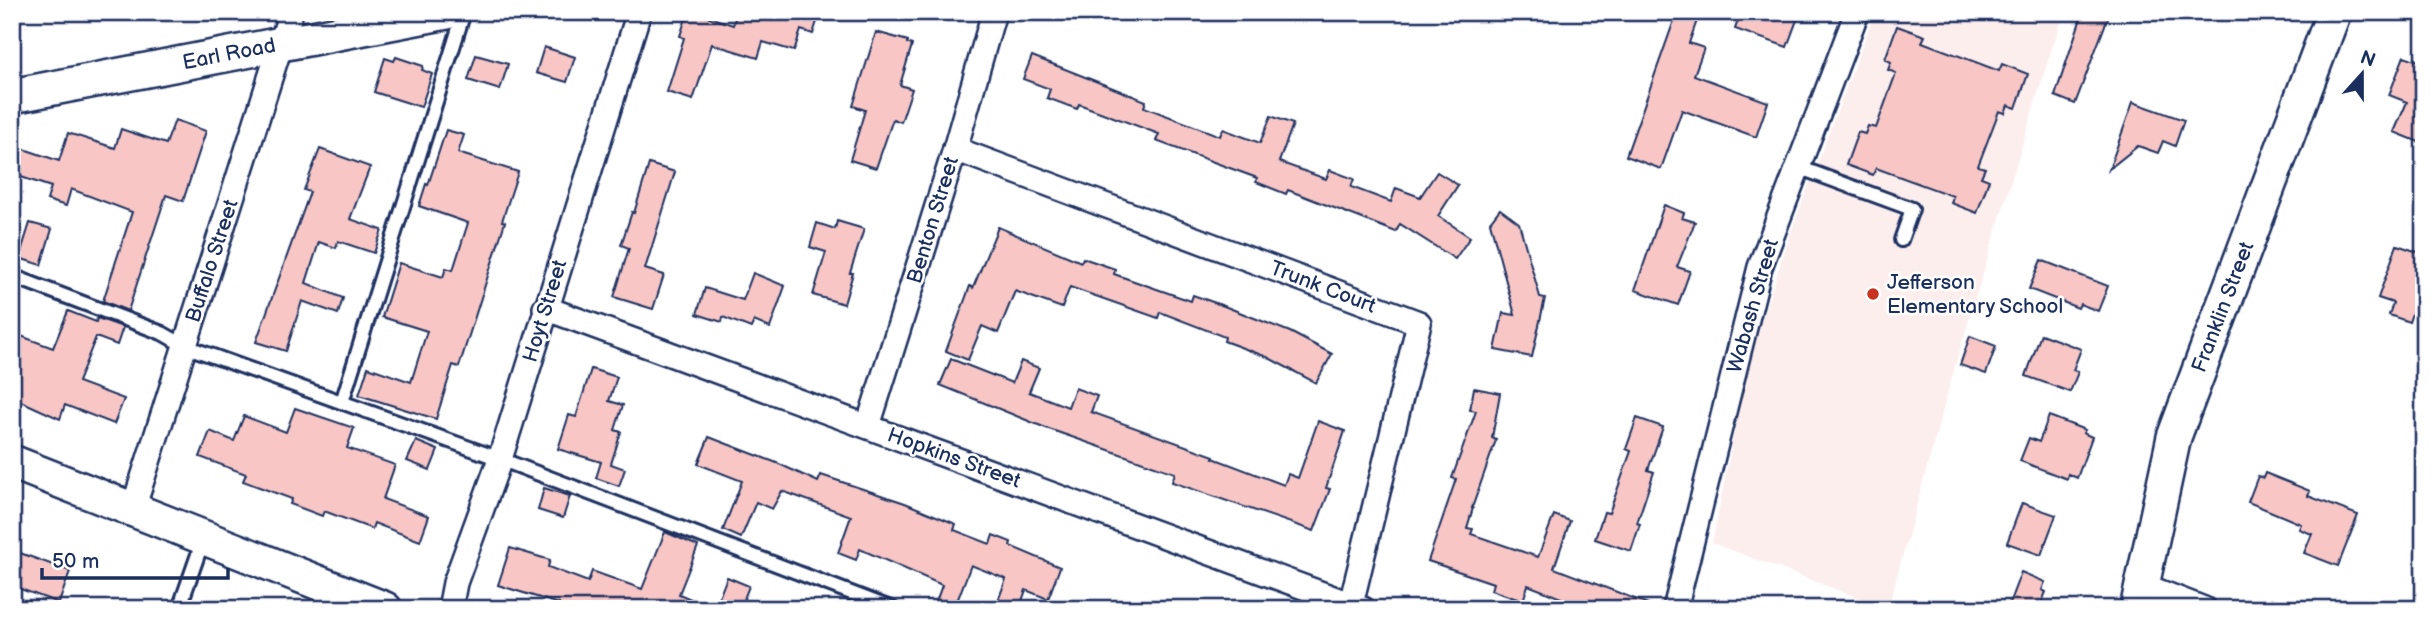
<svg xmlns="http://www.w3.org/2000/svg" width="2436" height="621" font-family="'Balsamiq Sans',sans-serif">
  <style>
    .built { fill: #fdeeee }
    .building { fill: #f8c7c5; stroke: #1b2f5e; stroke-width: 2 }
    .lines { fill: none; stroke-linecap: round; stroke-linejoin: round }
    .lane-casing { stroke: #1b2f5e; stroke-width: 18 }
    .street-casing { stroke: #1b2f5e; stroke-width: 28 }
    .secondary-casing { stroke: #1b2f5e; stroke-width: 38 }
    .lane { stroke: #fff; stroke-width: 12 }
    .street { stroke: #fff; stroke-width: 23 }
    .secondary { stroke: #fff; stroke-width: 33 }
    .poi-dot { fill: #c8321e; stroke: #fff; stroke-width: 2.5 }
    .labels { text-anchor: middle; dominant-baseline: central; stroke-width: 5; stroke-linejoin: round; paint-order: stroke }
    .street-label { font-size: 21px; fill: #1b2f5e; stroke: #fff }
    .poi-label { font-size: 21px; fill: #1b2f5e; stroke: #fff; text-anchor: start }
  </style>
  <rect width="100%" height="100%" fill="#fff"/>
  <filter id="ink" filterUnits="userSpaceOnUse"><feTurbulence type="fractalNoise" baseFrequency=".0143" numOctaves="2"/><feDisplacementMap in="SourceGraphic" scale="14" xChannelSelector="R" yChannelSelector="G"/><feConvolveMatrix kernelMatrix="1 2 1 2 8 2 1 2 1" color-interpolation-filters="sRGB"/></filter>
  <g filter="url(#ink)">
    <path class="built" d="M1875 12H2065L2050 54 1957 359 1888 609 1712 543 1749 358 1792 229Z"/>
    <g class="building">
      <path d="M688 12H694L733 25 737 12H820L813 34 801 30 794 51 763 42 758 58 712 44 693 100 667 92 684 38 680 36Z"/>
      <path d="M1677 12H1700L1689 43 1704 48 1694 75 1768 102 1756 137 1682 110 1661 169 1626 156Z"/>
      <path d="M1741 12H1783L1798 17 1787 47 1735 29Z"/>
      <path d="M2083 12H2110L2075 104 2055 96Z"/>
      <path d="M1897 26 1925 36 1922 42 1999 71 2002 64 2028 74 2016 108 2008 105 2005 113 1999 111 1978 166 1985 168 1981 177 1989 180 1977 213 1951 203 1953 196 1876 168 1873 175 1846 165 1858 132 1865 134 1868 126 1876 128 1896 73 1888 70 1891 62 1885 59Z"/>
      <path d="M876 32 908 41 907 43 912 45 900 85 912 89 901 122 893 119 876 168 850 160 865 110 853 106Z"/>
      <path d="M544 47 575 57 567 82 536 73Z"/>
      <path d="M476 55 508 64 500 90 468 80Z"/>
      <path d="M1032 56 1146 101 1144 107 1220 136 1223 129 1260 143 1271 116 1293 124 1279 162 1326 179 1330 170 1354 179 1351 187 1391 202 1396 188 1420 197 1437 172 1458 185 1438 216 1470 237 1455 259 1400 224 1396 232 1288 190 1286 194 1256 182 1257 178 1156 141 1159 134 1079 104 1077 109 1047 98 1050 89 1023 79Z"/>
      <path d="M2404 56 2424 63V144L2394 132 2407 102 2389 95Z"/>
      <path d="M396 57 423 66 422 70 432 74 421 107 374 92 385 58 394 61Z"/>
      <path d="M2133 102 2184 120 2175 146 2163 141 2158 153 2138 146 2109 169Z"/>
      <path d="M175 120 206 131 183 201 166 195 128 311 103 301 132 212 71 189 66 206 47 200 51 187 12 174V145L59 161 68 133 115 148 121 129 166 144Z"/>
      <path d="M446 130 464 135 458 153 518 172 502 221 505 222 459 367 453 365 436 419 359 395 368 367 411 382 427 331 382 317 399 263 443 277 446 268 453 270 468 223 419 206 426 184 428 185Z"/>
      <path d="M320 149 370 167 350 219 382 230 374 253 338 241 336 248 319 242 306 283 343 298 338 314 302 301 286 351 256 342 310 192 304 190Z"/>
      <path d="M649 164 675 172 645 269 664 275 653 309 614 297 629 248 621 245 632 212 634 213Z"/>
      <path d="M1664 205 1684 213 1682 218 1695 222 1677 267 1690 271 1678 305 1635 290Z"/>
      <path d="M1500 209 1519 223 1540 297 1545 298 1532 357 1495 350 1503 313 1515 315 1490 222Z"/>
      <path d="M837 221 864 229 850 273H853L844 304 813 295 826 252 810 247 817 223 835 229Z"/>
      <path d="M30 223 52 229 41 265 19 258Z"/>
      <path d="M998 227 1081 262 1083 258 1115 269 1114 274 1191 301 1193 295 1224 306 1290 332 1332 354 1316 383 1267 357 1224 341 1225 337 1160 312 1158 318 1070 287 1062 308 1015 291 998 333 982 326 968 360 946 351 970 286 973 288Z"/>
      <path d="M2397 245 2424 254V314L2413 311 2409 322 2389 315 2393 303 2378 298Z"/>
      <path d="M2041 260 2108 286 2098 311 2080 304 2078 308 2029 289Z"/>
      <path d="M753 273 785 286 770 328 754 321 751 328 723 317 722 322 697 314 705 288 743 300Z"/>
      <path d="M68 311 96 322 97 318 123 327 117 345 96 337 78 382 124 399 114 424 65 405 60 419 12 397V361L21 336 53 348Z"/>
      <path d="M2041 334 2081 349 2073 370 2078 372 2070 392 2026 376Z"/>
      <path d="M1970 336 1996 346 1986 374 1960 365Z"/>
      <path d="M951 359 1012 383 1021 361 1039 368 1029 392 1068 407 1075 388 1097 396 1091 412 1214 456 1213 458 1284 485 1288 474 1298 478 1318 421 1345 431 1326 488 1330 489 1314 531 1172 482 1175 473 1046 428 940 385Z"/>
      <path d="M591 369 617 377 609 401 623 405 615 430 621 432 611 464 625 469 619 486 596 478 601 462 558 449 569 415 576 417Z"/>
      <path d="M1474 388 1500 393 1492 438 1496 440 1472 508H1473L1467 528 1473 529 1471 534 1538 557 1554 515 1570 521 1554 568 1656 607 1655 609H1589L1528 585 1523 601 1491 590 1493 583 1428 561 1456 479 1452 478 1476 411 1470 410Z"/>
      <path d="M295 408 354 428 347 448 395 465 383 499 429 516 420 541 374 523 372 529 324 511 322 516 290 504 292 499 243 481 246 474 200 457 210 431 234 441 244 416 286 432Z"/>
      <path d="M2049 416 2085 430 2083 433 2092 437 2077 478 2068 474 2067 479 2020 461 2029 438 2039 442Z"/>
      <path d="M1637 418 1663 427 1648 470 1654 472 1637 523 1640 524 1631 551 1595 539 1604 512 1609 513 1631 451 1626 449Z"/>
      <path d="M709 437 777 463 818 482 821 475 905 503 956 524 954 530 990 544 993 535 1011 542 1010 546 1060 567 1048 599 1026 590 1019 609H995L1006 579 971 565 954 609 936 602 942 585 860 549 856 560 838 553 851 516 782 491 772 509 756 502 741 538 723 530 742 481 698 464Z"/>
      <path d="M416 441 438 450 430 470 407 461Z"/>
      <path d="M2265 473 2310 491 2308 496 2358 515 2338 566 2304 553 2312 534 2299 529 2301 524 2248 502 2258 476 2263 478Z"/>
      <path d="M544 488 570 496 563 518 538 510Z"/>
      <path d="M2022 503 2056 515 2041 555 2007 543Z"/>
      <path d="M665 532 698 546 679 594 714 609H558L559 604 498 585 510 548 550 560 548 567 588 582 592 571 642 589Z"/>
      <path d="M20 553 70 571 59 603 12 586V574Z"/>
      <path d="M2021 572 2045 582 2042 590 2046 592 2039 609H2007Z"/>
      <path d="M727 577 749 586 740 609H732L717 603Z"/>
    </g>
    <g class="lines">
      <g class="lane-casing">
        <g id="lane">
          <path d="M1798 167 1912 209 1901 240"/>
          <path d="M12 276 162 333 185 346 500 459 893 609"/>
          <path d="M342 402 464 12"/>
          <path d="M179 609 203 540"/>
        </g>
      </g>
      <g class="street-casing">
        <g id="street">
          <path d="M955 149 1419 323 1351 604"/>
          <path d="M545 308 1363 609"/>
          <path d="M868 426 955 149 994 12"/>
          <path d="M133 509 291 12"/>
          <path d="M2142 585 2204 609"/>
          <path d="M450 609 455 583 500 459 639 12"/>
          <path d="M1675 609 1760 267 1857 12"/>
        </g>
      </g>
      <g class="secondary-casing">
        <g id="secondary">
          <path d="M12 96 447 12"/>
          <path d="M12 462 385 609"/>
          <path d="M2137 609 2174 437 2334 12"/>
        </g>
      </g>
      <use href="#lane" class="lane"/>
      <use href="#street" class="street"/>
      <use href="#secondary" class="secondary"/>
    </g>
  </g>
  <circle class="poi-dot" cx="1873" cy="294" r="7"/>
  <g class="labels">
    <g class="street-label">
      <text transform="translate(229 54) rotate(-11)">Earl Road</text>
      <text transform="translate(933 220) rotate(-73)">Benton Street</text>
      <text transform="translate(212 261) rotate(-72)">Buffalo Street</text>
      <text transform="translate(1323 287) rotate(21)">Trunk Court</text>
      <text transform="translate(1753 306) rotate(-74)">Wabash Street</text>
      <text transform="translate(2223 307) rotate(-69)">Franklin Street</text>
      <text transform="translate(545 311) rotate(-73)">Hoyt Street</text>
      <text transform="translate(954 458) rotate(20)">Hopkins Street</text>
    </g>
    <g class="poi-label">
      <text x="1887" y="282">Jefferson<tspan x="1887" dy="24">Elementary School</tspan></text>
    </g>
  </g>
  <rect width="2436" height="621" fill="none" stroke="#fff" stroke-width="42"/>
  <rect x="21" y="21" width="2394" height="579" fill="none" stroke="#1b2f5e" stroke-width="2.5" filter="url(#ink)"/>
  <g transform="translate(2362 74) rotate(21)" stroke="#ffffff" stroke-width="5" paint-order="stroke">
  <path d="M0-5L12 26L0 18L-12 26Z" fill="#1b2f5e"/>
  <text y="-10" font-size="19" font-weight="bold" text-anchor="middle" fill="#1b2f5e">N</text>
  </g>
  <path d="M42 568v10h186v-10" fill="none" stroke="#1b2f5e" stroke-width="3.5"/>
  <text x="52" y="568" font-size="21" fill="#1b2f5e" stroke="#ffffff" stroke-width="5" paint-order="stroke">50 m</text>
</svg>
